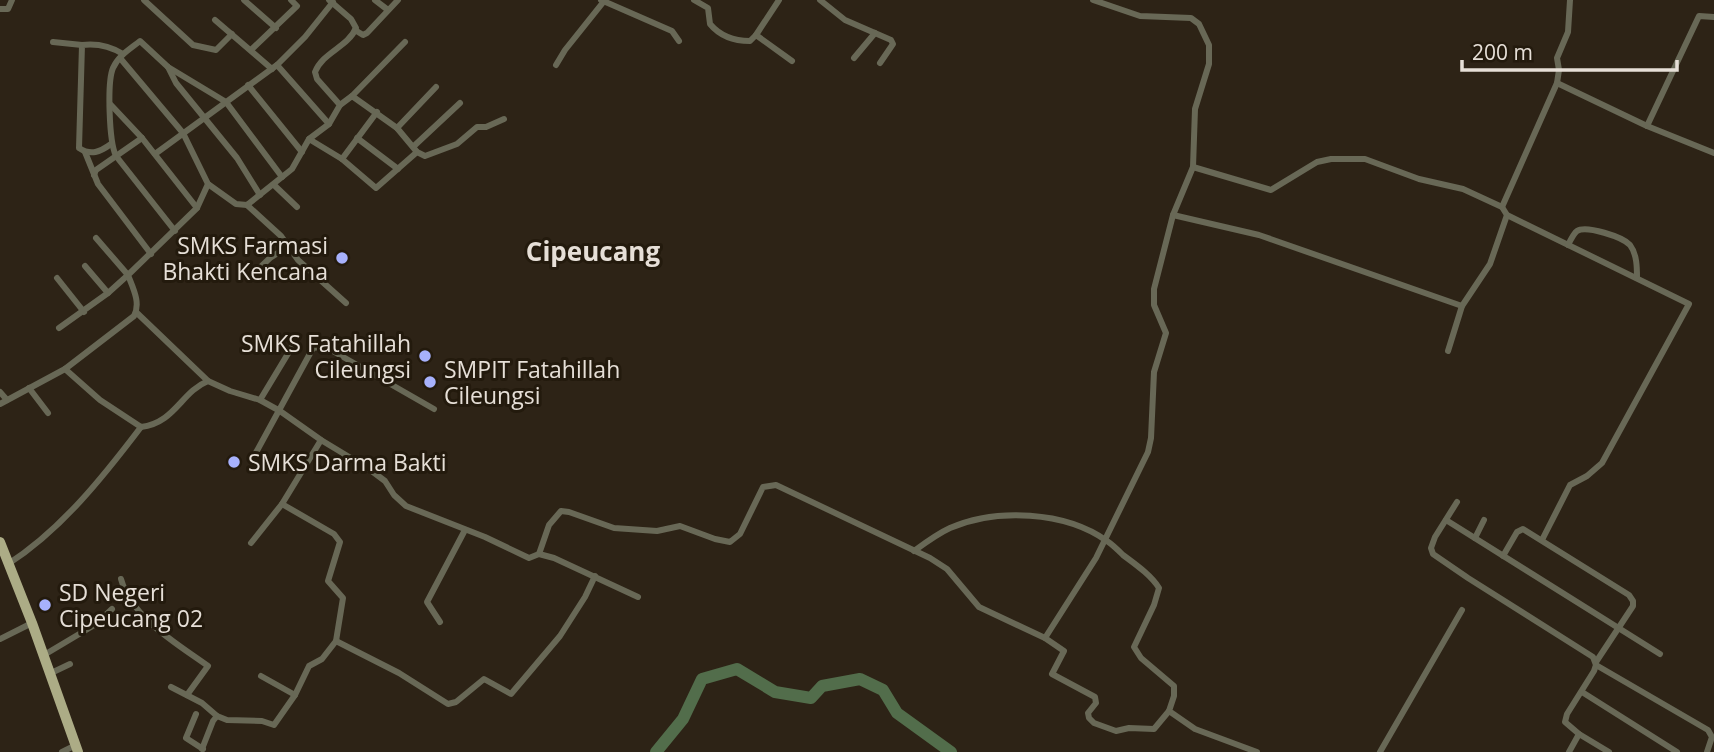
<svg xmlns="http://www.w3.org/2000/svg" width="1714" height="752" font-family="'Open Sans',sans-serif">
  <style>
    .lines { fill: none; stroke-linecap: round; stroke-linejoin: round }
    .river { stroke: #526d4b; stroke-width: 12 }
    .minor { stroke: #686856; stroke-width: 6 }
    .primary { stroke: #acac86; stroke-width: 10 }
    .poi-dot { fill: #a7b1fc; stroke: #231a0d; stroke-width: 2.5 }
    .labels { text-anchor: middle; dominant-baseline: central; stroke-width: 6; stroke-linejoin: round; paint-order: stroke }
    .poi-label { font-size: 23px; fill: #e6dfd7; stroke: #231a0d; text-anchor: start }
    .quarter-label { font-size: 26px; font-weight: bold; fill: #e6dfd7; stroke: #231a0d }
  </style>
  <rect width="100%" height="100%" fill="#2d2316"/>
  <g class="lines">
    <path class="river" d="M656 752 683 719 702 679 737 669 775 692 811 698 822 686 860 679 883 690 897 713 951 752"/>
    <g class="minor">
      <path d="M144 0 193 45 216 50 232 34"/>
      <path d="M244 0 276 28"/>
      <path d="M375 0 388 10"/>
      <path d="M601 0 672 31 679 41"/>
      <path d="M694 0 708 8 710 24C720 36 734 41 750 41L756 35 792 61"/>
      <path d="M820 0 845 20 891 40 893 44 880 63"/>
      <path d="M0 9H8L12 0"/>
      <path d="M215 20 272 69"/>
      <path d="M355 30 363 35 367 33 398 0"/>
      <path d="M756 35 779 0"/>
      <path d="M53 42 82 45"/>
      <path d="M251 50 297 6 291 0"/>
      <path d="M120 58 183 133 208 184 236 204 247 205 292 169 309 139 329 124 340 105 317 79 315 72C323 52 348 47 356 28L351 19 329 0"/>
      <path d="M854 58 875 33"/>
      <path d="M277 65 329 124"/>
      <path d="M556 65 565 50 605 0"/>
      <path d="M168 67 176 83 237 158 260 195"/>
      <path d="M1557 83 1647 126 1714 153"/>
      <path d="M248 85 302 152"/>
      <path d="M352 96 405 42"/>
      <path d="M111 105 142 138 197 208"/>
      <path d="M340 105 352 96 397 128 417 152 425 156 457 144 477 127H486L504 119"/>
      <path d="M1647 126 1699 16 1714 17"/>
      <path d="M397 128 436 87"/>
      <path d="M357 138 398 169"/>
      <path d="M309 139 342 159 376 188 417 152"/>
      <path d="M111 144C100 152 91 156 79 148L82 45C98 43 110 46 123 54"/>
      <path d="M414 146 460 103"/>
      <path d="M85 152 98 184 151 254"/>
      <path d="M155 154 277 65 305 37 333 2"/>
      <path d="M342 159 377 112"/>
      <path d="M1193 167 1271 190 1317 162 1331 159H1365L1419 179 1463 189 1502 207 1507 215 1689 304 1602 463 1587 476 1570 485 1542 540"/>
      <path d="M94 175 96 170 142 138"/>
      <path d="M274 185 297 207"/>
      <path d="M247 205 281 236 298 260 346 303"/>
      <path d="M1502 207 1557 83 1559 70 1557 58 1568 32 1570 0"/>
      <path d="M1173 215 1259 235 1462 306"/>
      <path d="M175 231 116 156C109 142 107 82 113 68 118 56 130 49 140 41L168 67 226 102 282 177"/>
      <path d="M1568 245C1570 241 1574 233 1577 231 1586 225 1623 237 1630 245 1637 254 1637 268 1637 278"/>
      <path d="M85 266 108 293"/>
      <path d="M251 276 270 258 287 247"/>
      <path d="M57 278 84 312"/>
      <path d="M137 313 208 381"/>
      <path d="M59 328 108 293 128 275 96 238"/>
      <path d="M1448 351 1462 306 1490 264 1507 215"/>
      <path d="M65 369 100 400 141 427C175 423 181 392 208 381L230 391 260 400 280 411 321 440 369 469 385 481 394 495 406 506 485 537 529 558 539 554 554 558 638 597"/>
      <path d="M29 388 48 413"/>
      <path d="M0 392 7 400"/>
      <path d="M260 400 292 347"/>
      <path d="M0 404 65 369 134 316C141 303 133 288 128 275L197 208 208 184"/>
      <path d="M253 458 313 348 324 346 434 409"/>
      <path d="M1457 502 1435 537 1431 548 1433 554 1468 578 1593 657 1596 665 1594 671 1567 714 1565 722 1579 734 1609 752"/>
      <path d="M1446 520 1660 654"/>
      <path d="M1475 538 1484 520"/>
      <path d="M251 543 282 504"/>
      <path d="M914 551C925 543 937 534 950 528 996 508 1065 511 1107 541 1113 545 1118 550 1123 555 1135 564 1151 575 1159 588L1154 605 1134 647 1141 658 1174 686V696L1169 711 1195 729 1257 752"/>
      <path d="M539 554 549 525 561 511 569 512 614 528 657 531 680 526 715 539 730 542 740 534 763 487 776 485 930 558 947 569 979 607 1045 638 1064 651 1052 674 1095 697 1096 703 1088 713 1089 718 1094 723 1116 731 1129 728 1154 729 1169 711"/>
      <path d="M1503 556 1517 532 1523 529 1629 595 1633 601V606L1596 662"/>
      <path d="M8 564C61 530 103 477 141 427"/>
      <path d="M121 579C132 618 176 643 208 666L187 695"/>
      <path d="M440 622 427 602 465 530"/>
      <path d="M1045 638 1096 558 1148 452 1151 438 1154 372 1166 333 1154 305V289L1173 215 1193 167 1195 109 1209 64V45L1199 24 1191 18 1140 16 1093 0"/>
      <path d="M0 639 32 623"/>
      <path d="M336 641 399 673 448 704 456 702 484 679 511 694 560 636 585 597 595 576"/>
      <path d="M44 655 96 624 112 609"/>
      <path d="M1596 665 1708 730 1712 737 1707 752"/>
      <path d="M49 674 70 664"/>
      <path d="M261 676 295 695"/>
      <path d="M171 687 202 703 217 716 227 720 262 721 274 725 295 695 309 666 322 659 336 641 343 598 328 581 340 542 334 534 282 504 321 440"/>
      <path d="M1582 692 1677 752"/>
      <path d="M196 714 186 738 203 749"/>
      <path d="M202 749 213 721 217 716"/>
      <path d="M62 752 76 745"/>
      <path d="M1380 752 1462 610"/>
      <path d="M1569 752 1579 734"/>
    </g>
    <path class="primary" d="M0 542 32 623 78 752"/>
  </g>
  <g class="poi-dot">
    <circle cx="342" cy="258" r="7"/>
    <circle cx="425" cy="356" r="7"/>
    <circle cx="430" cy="382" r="7"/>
    <circle cx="234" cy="462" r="7"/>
    <circle cx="45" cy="605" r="7"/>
  </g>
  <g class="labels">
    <g class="poi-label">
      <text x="328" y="245" text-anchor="end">SMKS Farmasi<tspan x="328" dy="26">Bhakti Kencana</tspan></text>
      <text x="411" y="343" text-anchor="end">SMKS Fatahillah<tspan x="411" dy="26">Cileungsi</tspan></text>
      <text x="444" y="369">SMPIT Fatahillah<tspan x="444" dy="26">Cileungsi</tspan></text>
      <text x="248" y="462">SMKS Darma Bakti</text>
      <text x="59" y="592">SD Negeri<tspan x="59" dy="26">Cipeucang 02</tspan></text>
    </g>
    <g class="quarter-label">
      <text x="593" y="251">Cipeucang</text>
    </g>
  </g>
  <path d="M1462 60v10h215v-10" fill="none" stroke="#e6dfd7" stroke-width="3.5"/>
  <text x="1472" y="60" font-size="21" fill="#e6dfd7" stroke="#231a0d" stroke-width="5" paint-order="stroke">200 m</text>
</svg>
